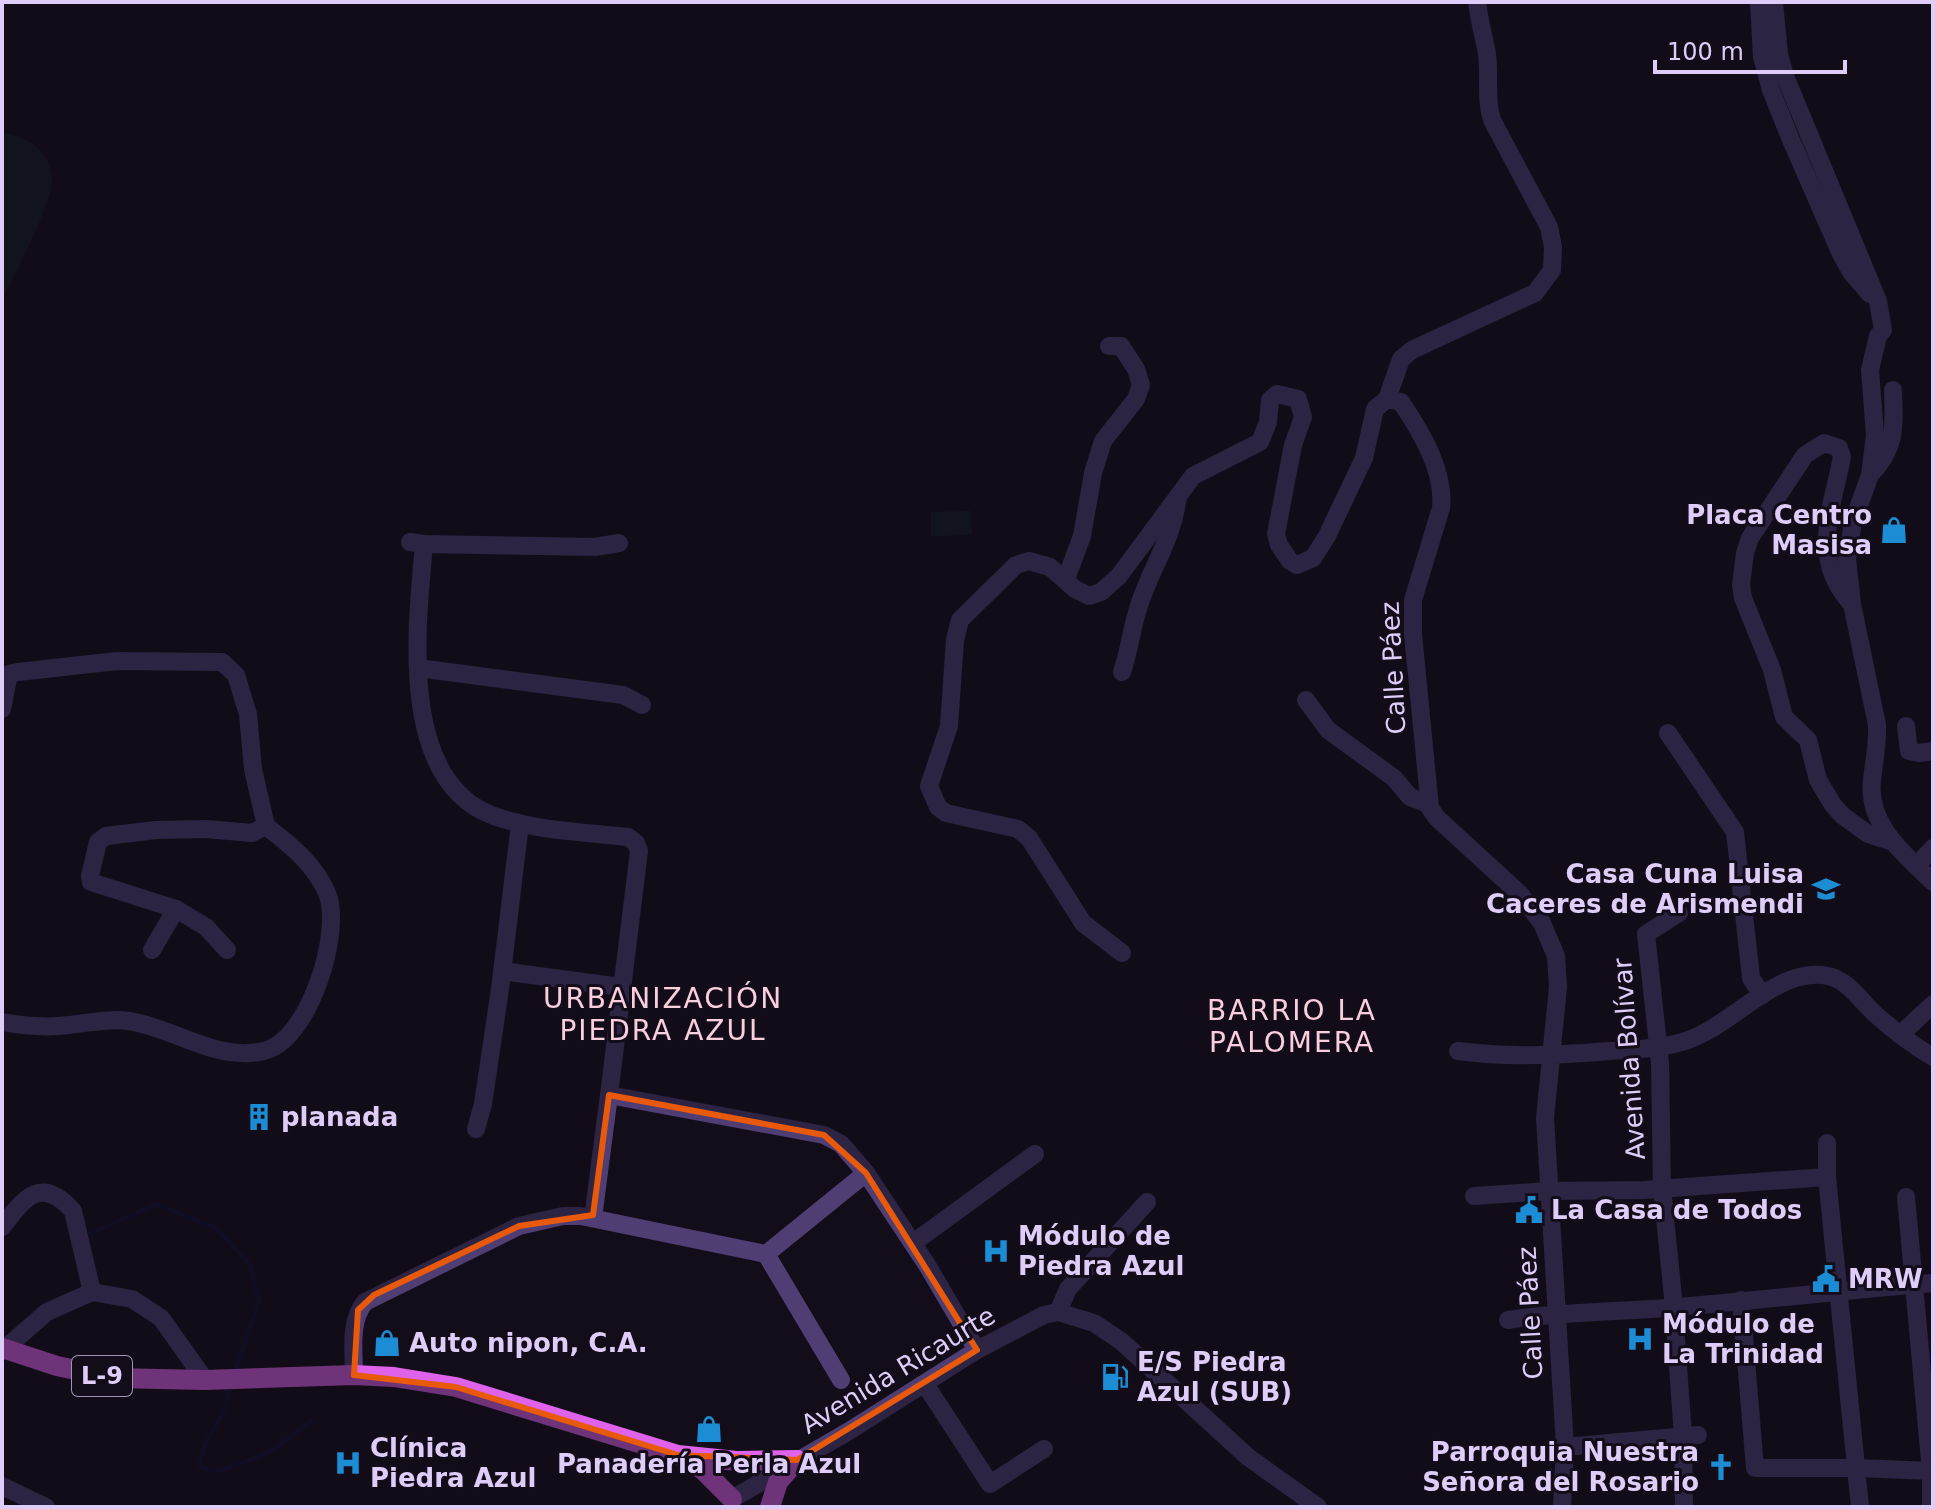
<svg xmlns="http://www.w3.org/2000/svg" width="1935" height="1509" font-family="'DejaVu Sans',sans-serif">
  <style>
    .green { fill: #111e23 }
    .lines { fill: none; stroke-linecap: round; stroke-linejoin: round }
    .stream { stroke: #0e1132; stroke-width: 4 }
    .minor { stroke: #4f3e73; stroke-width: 18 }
    .major { stroke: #de62ea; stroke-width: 20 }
    .marked { fill: none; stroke: #e8590c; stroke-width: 6; stroke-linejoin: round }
    .labels { text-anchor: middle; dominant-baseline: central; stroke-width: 6; stroke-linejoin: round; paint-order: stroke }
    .shield { fill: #130d1a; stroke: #a193b5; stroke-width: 2 }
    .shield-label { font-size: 24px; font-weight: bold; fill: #decdf8 }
    .poi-label { font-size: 26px; font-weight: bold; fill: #decdf8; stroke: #130d1a; text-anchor: start }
    .street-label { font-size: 26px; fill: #decdf8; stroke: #130d1a }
    .neighbourhood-label { font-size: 28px; letter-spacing: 2px; fill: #f9cedd; stroke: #130d1a }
  </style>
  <rect width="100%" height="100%" fill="#130d1a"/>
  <g class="green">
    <path d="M2 132C28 138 49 149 52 179 54 199 13 278 2 299Z"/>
    <path d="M971 511 972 535 931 536V512Z"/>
  </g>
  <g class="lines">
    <g class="stream">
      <path d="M85 1236 156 1204 216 1228 250 1265 259 1302 234 1374"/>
      <path d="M230 1386C228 1394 226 1404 223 1412 214 1430 201 1445 200 1466 213 1474 222 1469 236 1465 271 1454 284 1443 312 1420"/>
    </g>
    <g class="minor">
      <path d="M1759 2 1762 57 1771 90 1791 140 1841 254 1851 272 1870 294"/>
      <path d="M1774 2 1779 54 1785 76 1878 301 1883 330 1878 336 1870 370 1875 435 1870 475 1853 522 1847 559 1852 604 1877 725C1878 745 1874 761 1872 780 1867 825 1904 854 1933 882"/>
      <path d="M1387 399 1401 359 1412 350 1535 293 1552 270 1553 247 1549 227 1492 120C1485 98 1490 77 1487 54 1484 37 1479 20 1477 2"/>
      <path d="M1870 475C1897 447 1894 427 1893 390"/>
      <path d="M410 542 424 544C417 625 397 781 494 816 536 831 584 832 628 837L636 843 639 851 609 1095"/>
      <path d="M424 544 595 547 619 543"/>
      <path d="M1066 579 1082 536 1093 473 1103 441 1136 399 1141 385 1136 369 1121 346H1109"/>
      <path d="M1850 602C1810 557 1832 509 1842 457L1839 448 1824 443 1805 455 1750 538 1745 553 1741 585 1743 598 1772 670 1784 717 1808 740 1818 780 1833 805 1843 816 1868 834 1893 842"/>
      <path d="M418 668 623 695 642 705"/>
      <path d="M1122 672C1129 652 1131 632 1137 612 1149 569 1172 544 1178 496"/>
      <path d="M1306 700 1328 730 1394 778 1410 797 1429 804"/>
      <path d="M2 709 9 674 18 672 117 661 222 662 236 675 248 714 253 769 266 826"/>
      <path d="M1906 726 1909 751 1919 753 1933 751"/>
      <path d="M1668 733 1735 832 1751 978 1762 995"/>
      <path d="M1916 866 1933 848"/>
      <path d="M1679 913 1646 934 1660 1063 1662 1188 1673 1297 1683 1436 1684 1507"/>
      <path d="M152 950 176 909"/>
      <path d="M1122 953 1083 923 1029 838 1018 829 946 813 938 807 929 786 949 726 955 640 960 620 1016 565 1029 561 1050 567 1075 589 1089 596 1101 592 1119 576 1193 476 1260 442 1268 422 1270 400 1277 394 1298 399 1303 417 1293 445 1276 534 1279 545 1290 561 1297 565 1313 558 1327 536 1364 458 1375 409 1387 399 1401 402C1421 432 1445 471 1441 508L1413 600V634L1430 808 1437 818 1520 894 1542 923 1556 956 1558 987 1545 1118 1565 1447 1562 1507"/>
      <path d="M502 971 621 987"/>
      <path d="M2 1022C24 1026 46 1028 69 1025 89 1023 109 1018 129 1021 175 1028 216 1062 264 1051 309 1041 343 931 327 893 314 863 290 845 266 826L252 833 206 829 156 830 106 836 98 842 90 876 91 882 176 909 206 927 227 950"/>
      <path d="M1900 1035 1933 1004"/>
      <path d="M1458 1051C1509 1058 1560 1055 1610 1051 1634 1049 1659 1049 1682 1042 1730 1029 1777 965 1828 976 1848 980 1861 1001 1875 1014 1893 1030 1912 1045 1933 1057"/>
      <path d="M476 1129 483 1104 500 989 520 824"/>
      <path d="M1827 1143V1177L1860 1507"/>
      <path d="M1474 1196 1549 1191 1644 1190 1827 1177"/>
      <path d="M1906 1197 1931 1472V1507"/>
      <path d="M593 1218 609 1095 824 1135 841 1144 866 1173 927 1265 977 1350"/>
      <path d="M2 1227C24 1198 41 1175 73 1211L92 1292"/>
      <path d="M913 1243 1035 1154"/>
      <path d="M766 1254 866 1173"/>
      <path d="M1741 1300 1755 1468H1857L1933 1471"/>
      <path d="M1058 1312 1068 1289 1147 1202"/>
      <path d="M1508 1320C1565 1311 1620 1312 1678 1307 1763 1300 1848 1290 1933 1283"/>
      <path d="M2 1351 47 1312 92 1292 132 1299 161 1318 205 1380"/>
      <path d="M354 1375C354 1351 349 1321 365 1302L519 1226 563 1216H581L766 1254 841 1380"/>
      <path d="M925 1384 990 1484 1044 1449"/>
      <path d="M1565 1447 1698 1435"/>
      <path d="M2 1486 46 1507"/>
      <path d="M732 1499 849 1431 977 1350 1044 1315 1058 1312 1094 1323 1121 1341 1248 1457 1318 1507"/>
    </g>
    <g class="major">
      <path d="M2 1348 57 1366 114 1378 205 1380 354 1375 394 1377 456 1387 678 1455 737 1461 797 1460"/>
      <path d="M682 1457 703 1470 732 1499"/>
      <path d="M770 1507 778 1482 797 1460"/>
    </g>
  </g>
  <path d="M0 0H1935V1509H0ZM609 1095 824 1135 866 1173 977 1350 797 1460 678 1455 456 1387 354 1375 358 1310 374 1295 519 1226 593 1215Z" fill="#130d1a" fill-opacity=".55" fill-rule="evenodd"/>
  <path class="marked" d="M609 1095 824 1135 866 1173 977 1350 797 1460 678 1455 456 1387 354 1375 358 1310 374 1295 519 1226 593 1215Z"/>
  <defs>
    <g id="shop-bare" transform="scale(2.16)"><path d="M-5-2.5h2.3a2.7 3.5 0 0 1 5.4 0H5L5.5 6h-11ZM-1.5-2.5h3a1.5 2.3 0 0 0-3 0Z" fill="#1c8dd5" stroke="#130d1a" stroke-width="2.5" paint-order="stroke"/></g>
    <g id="school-bare" transform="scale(2.16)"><path d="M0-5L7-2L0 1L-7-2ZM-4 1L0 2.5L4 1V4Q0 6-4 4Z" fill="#1c8dd5" stroke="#130d1a" stroke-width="2.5" paint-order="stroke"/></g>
    <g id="building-bare" transform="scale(2.16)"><path d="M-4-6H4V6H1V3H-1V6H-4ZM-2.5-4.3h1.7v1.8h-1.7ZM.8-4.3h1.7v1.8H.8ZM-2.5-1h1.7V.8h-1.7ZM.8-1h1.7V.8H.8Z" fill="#1c8dd5" stroke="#130d1a" stroke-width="2.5" paint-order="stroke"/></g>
    <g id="civic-bare" transform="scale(2.16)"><path d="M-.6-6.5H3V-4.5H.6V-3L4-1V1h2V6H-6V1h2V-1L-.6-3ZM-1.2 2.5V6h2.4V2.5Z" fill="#1c8dd5" stroke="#130d1a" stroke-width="2.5" paint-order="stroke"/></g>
    <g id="hospital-bare" transform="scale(2.16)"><path d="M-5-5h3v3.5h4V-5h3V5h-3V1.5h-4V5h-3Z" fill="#1c8dd5" stroke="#130d1a" stroke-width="2.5" paint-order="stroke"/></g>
    <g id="fuel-bare" transform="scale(2.16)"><path d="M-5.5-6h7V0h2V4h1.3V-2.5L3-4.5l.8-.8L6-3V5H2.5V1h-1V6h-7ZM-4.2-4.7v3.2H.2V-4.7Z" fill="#1c8dd5" stroke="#130d1a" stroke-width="2.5" paint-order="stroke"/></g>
    <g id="church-bare" transform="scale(2.16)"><path d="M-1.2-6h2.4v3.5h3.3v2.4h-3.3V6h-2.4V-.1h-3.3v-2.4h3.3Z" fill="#1c8dd5" stroke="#130d1a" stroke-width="2.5" paint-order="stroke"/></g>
  </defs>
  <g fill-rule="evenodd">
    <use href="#shop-bare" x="1894" y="530"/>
    <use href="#school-bare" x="1826" y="889"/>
    <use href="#building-bare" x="259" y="1117"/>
    <use href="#civic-bare" x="1529" y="1210"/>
    <use href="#hospital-bare" x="996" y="1251"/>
    <use href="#civic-bare" x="1826" y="1279"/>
    <use href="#hospital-bare" x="1640" y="1339"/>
    <use href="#shop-bare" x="387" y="1343"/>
    <use href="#fuel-bare" x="1115" y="1377"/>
    <use href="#shop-bare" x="709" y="1429"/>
    <use href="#hospital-bare" x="348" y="1463"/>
    <use href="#church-bare" x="1721" y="1467"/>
  </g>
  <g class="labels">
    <rect class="shield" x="72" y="1356" width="60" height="40" rx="6"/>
    <g class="shield-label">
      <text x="102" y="1376">L-9</text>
    </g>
    <g class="poi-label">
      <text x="1872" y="515" text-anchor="end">Placa Centro<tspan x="1872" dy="30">Masisa</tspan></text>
      <text x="1804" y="874" text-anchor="end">Casa Cuna Luisa<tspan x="1804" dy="30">Caceres de Arismendi</tspan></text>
      <text x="281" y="1117">planada</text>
      <text x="1551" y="1210">La Casa de Todos</text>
      <text x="1018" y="1236">Módulo de<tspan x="1018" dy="30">Piedra Azul</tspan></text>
      <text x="1848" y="1279">MRW</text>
      <text x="1662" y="1324">Módulo de<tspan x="1662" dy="30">La Trinidad</tspan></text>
      <text x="409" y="1343">Auto nipon, C.A.</text>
      <text x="1137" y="1362">E/S Piedra<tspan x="1137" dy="30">Azul (SUB)</tspan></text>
      <text x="370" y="1448">Clínica<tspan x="370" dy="30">Piedra Azul</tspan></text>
      <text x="1699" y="1452" text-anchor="end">Parroquia Nuestra<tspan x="1699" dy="30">Señora del Rosario</tspan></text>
      <text x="709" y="1464" text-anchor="middle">Panadería Perla Azul</text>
    </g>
    <g class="street-label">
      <text transform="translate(1393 668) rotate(-93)">Calle Páez</text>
      <text transform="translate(1629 1059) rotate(-94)">Avenida Bolívar</text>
      <text transform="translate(1530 1313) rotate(-93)">Calle Páez</text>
      <text transform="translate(898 1370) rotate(-31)">Avenida Ricaurte</text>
    </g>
    <g class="neighbourhood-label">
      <text x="663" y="998">URBANIZACIÓN<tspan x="663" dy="32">PIEDRA AZUL</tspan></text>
      <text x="1292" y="1010">BARRIO LA<tspan x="1292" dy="32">PALOMERA</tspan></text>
    </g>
  </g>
  <rect width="1935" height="1509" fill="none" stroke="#decdf8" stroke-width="8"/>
  <path d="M1655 60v12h190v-12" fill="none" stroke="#decdf8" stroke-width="4"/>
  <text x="1667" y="60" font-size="24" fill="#decdf8" stroke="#130d1a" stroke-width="6" paint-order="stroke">100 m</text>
</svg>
